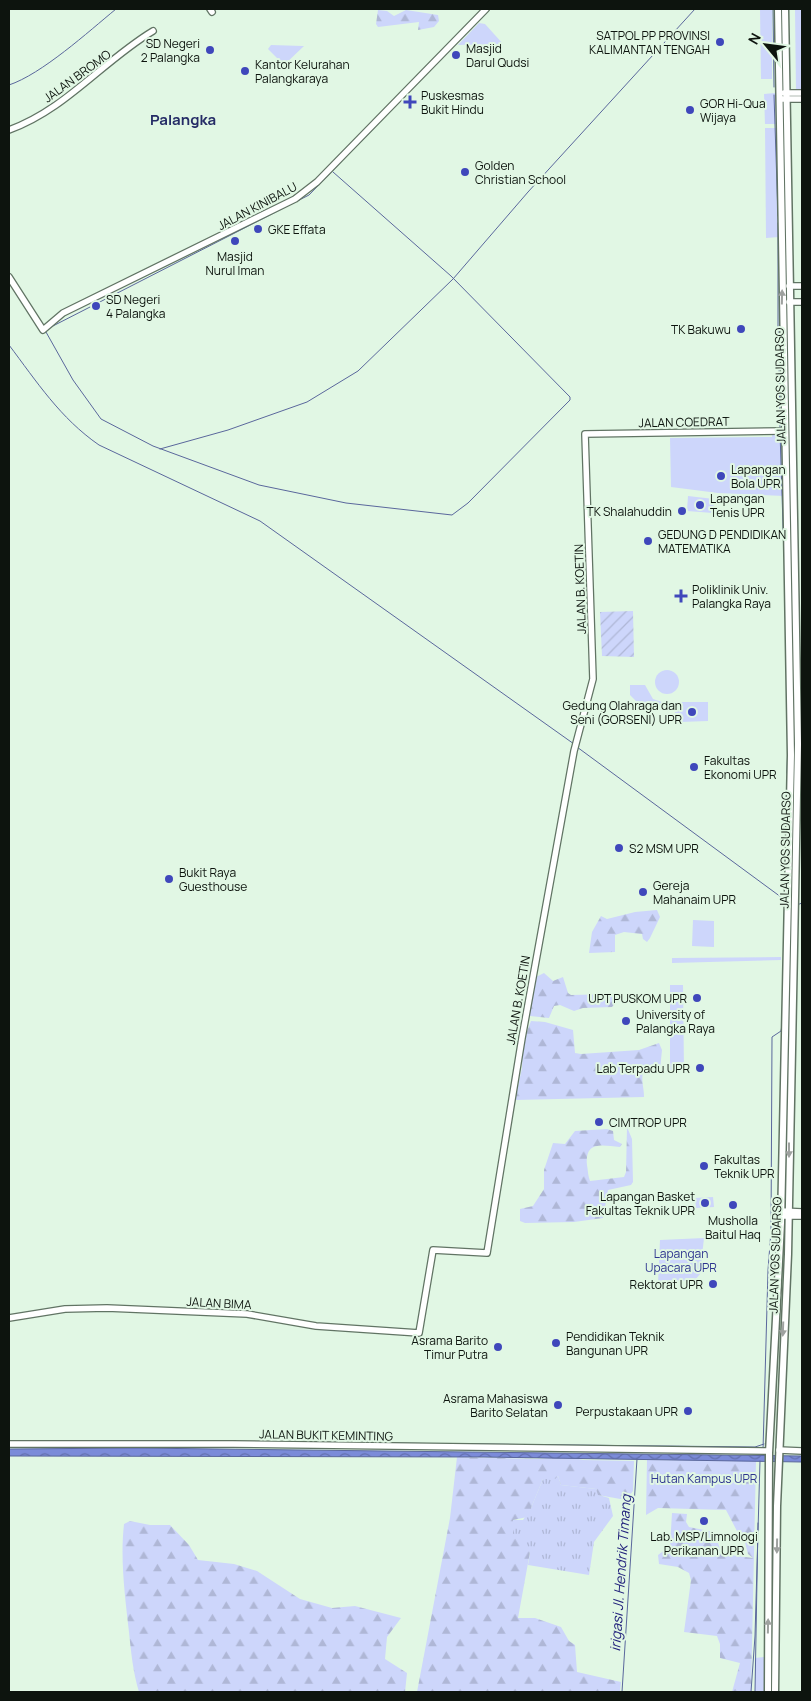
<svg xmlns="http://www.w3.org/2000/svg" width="811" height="1701" font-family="Manrope,sans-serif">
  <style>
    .grass { fill: url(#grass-tufts) }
    .forest { fill: url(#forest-firs) }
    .park { fill: #cdd6fb }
    .garden { fill: url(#garden-furrows) }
    .water { fill: url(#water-waves); stroke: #5a679c }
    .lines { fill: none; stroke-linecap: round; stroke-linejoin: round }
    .stream { stroke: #5a679c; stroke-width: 1 }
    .secondary-casing { stroke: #617464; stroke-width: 8 }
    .primary-casing { stroke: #617464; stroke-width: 9 }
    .secondary { stroke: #fff; stroke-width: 5.5 }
    .primary { stroke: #fff; stroke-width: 6 }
    .oneway { fill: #9ea19f }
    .poi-dot { fill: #3f47bb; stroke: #e1f7e4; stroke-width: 2 }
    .labels { text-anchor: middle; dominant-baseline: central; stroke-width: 4; stroke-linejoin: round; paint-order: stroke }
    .poi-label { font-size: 12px; fill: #0d140e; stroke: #e1f7e4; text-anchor: start }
    .street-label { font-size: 12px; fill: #0d140e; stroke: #e1f7e4 }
    .park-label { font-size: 12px; fill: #2e358f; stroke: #e1f7e4 }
    .water-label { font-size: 14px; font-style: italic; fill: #22227c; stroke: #e1f7e4 }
    .quarter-label { font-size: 15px; font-weight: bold; fill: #252c66; stroke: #e1f7e4 }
  </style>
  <defs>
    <pattern id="grass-tufts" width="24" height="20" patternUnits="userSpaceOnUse" patternTransform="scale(1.25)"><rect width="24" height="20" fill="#cdd6fb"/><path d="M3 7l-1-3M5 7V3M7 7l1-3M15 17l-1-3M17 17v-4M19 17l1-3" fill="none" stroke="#afb7d6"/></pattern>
    <pattern id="forest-firs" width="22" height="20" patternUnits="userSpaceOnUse" patternTransform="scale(1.25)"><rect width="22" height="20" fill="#cdd6fb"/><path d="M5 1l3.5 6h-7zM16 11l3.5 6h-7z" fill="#afb7d6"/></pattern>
    <pattern id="garden-furrows" width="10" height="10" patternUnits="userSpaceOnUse" patternTransform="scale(1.25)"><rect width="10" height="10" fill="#cdd6fb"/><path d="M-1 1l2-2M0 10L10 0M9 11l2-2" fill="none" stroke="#afb7d6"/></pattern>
    <pattern id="water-waves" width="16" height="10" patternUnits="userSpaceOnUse" patternTransform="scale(1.25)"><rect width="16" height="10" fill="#7b8bd9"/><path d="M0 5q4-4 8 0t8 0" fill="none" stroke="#6370ae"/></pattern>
  </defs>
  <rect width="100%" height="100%" fill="#e1f7e4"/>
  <path class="grass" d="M558 1476 561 1485 596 1489 599 1495 609 1498 613 1516 594 1542 589 1575 528 1565 530 1552 513 1537V1520H523L531 1508 543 1479H554Z"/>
  <g class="forest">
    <path d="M378 10 387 11 394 16 406 10 438 15 439 21 434 27 418 30 419 22 378 27 376 24Z"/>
    <path d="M657 910 660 917 650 938 647 942 643 939 642 934 624 932 615 935V952L589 953 592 932 601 916 607 919 635 912Z"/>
    <path d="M544 973 553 981 563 977 568 993 571 995 615 994 616 1002 612 1007 583 1008 574 1011 560 1005 554 1006 549 1018 530 1016 528 1013 536 977Z"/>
    <path d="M531 1021 545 1022 573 1030 575 1053 581 1054 639 1050 659 1043 662 1050 660 1070 643 1072C641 1081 644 1088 644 1097L515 1100 522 1068 523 1042Z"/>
    <path d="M627 1127 632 1139 633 1182 631 1185 608 1190 603 1218 574 1222 525 1223 520 1221V1209L533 1206 544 1189V1170L553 1143 565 1144 575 1131 607 1129 613 1131 614 1140 622 1144 620 1147C601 1145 585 1141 587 1165 588 1171 588 1176 590 1181L624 1177 626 1172Z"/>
    <path d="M457 1457 538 1459 570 1457 583 1460 634 1461 633 1491 626 1500 598 1495 596 1489 561 1485 558 1476 555 1479H543L531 1508 532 1516 513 1520V1536L526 1542 530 1552 518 1618H535L561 1627 569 1641 575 1645 577 1672 621 1682 620 1692H417L450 1518Z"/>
    <path d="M647 1460 756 1461 751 1692H732L740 1663 720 1658V1644L717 1636 684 1632 691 1580 689 1573 678 1567 659 1564 658 1555 670 1546 672 1513 687 1514 686 1522 689 1527 714 1532 722 1554 753 1558 748 1554 743 1535 737 1531 726 1510 658 1508 646 1515Z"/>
    <path d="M130 1521 150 1525H170L189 1545 198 1560 234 1564 257 1571 300 1599 332 1608 355 1606 401 1618 387 1637 385 1659 407 1673 405 1692H139C133 1672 131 1652 129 1632 125 1596 120 1560 124 1524Z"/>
  </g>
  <g class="park">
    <path d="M760 9H772V79H761Z"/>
    <path d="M795 9H802V91L796 92Z"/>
    <path d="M479 23 485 24 503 44 458 45Z"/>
    <path d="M271 45 303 46H304L284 65 268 49Z"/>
    <path d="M775 93 776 124H765L764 94Z"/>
    <path d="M765 128H776L779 237 766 238Z"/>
    <path d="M772 435H783L784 496 718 493 671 487 670 438 772 437Z"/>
    <path d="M688 496 714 499 713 513 687 511Z"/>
    <circle cx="667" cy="682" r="12"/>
    <path d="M630 685H645L653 699 662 702V710L644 709 630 695Z"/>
    <path d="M680 702H708V721L680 722V717H675V707H680Z"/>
    <path d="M693 920 714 921V947L692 946Z"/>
    <path d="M781 957V960L672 963V958Z"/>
    <path d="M670 985H683L684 1071 670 1072Z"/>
    <path d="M713 1197 714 1207 696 1208 695 1198Z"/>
    <path d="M704 1238 700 1274 695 1280 658 1283 660 1240Z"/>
    <path d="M764 1657V1692H755V1658Z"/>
  </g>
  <path class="garden" d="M633 611 634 657 602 656 600 612Z"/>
  <path class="water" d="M135 1448 802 1456V1462L484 1457 9 1456V1449Z"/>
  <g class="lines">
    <g class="stream">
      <path d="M773 9 774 87"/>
      <path d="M429 71 460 40"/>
      <path d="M9 85C42 74 88 32 116 9"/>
      <path d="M774 95 778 216"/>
      <path d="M778 223V357"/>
      <path d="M49 328 309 195 378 124"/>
      <path d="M46 332 73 380 101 419 153 446 259 485 346 503 452 515 468 503 570 400V397L451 276 333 172"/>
      <path d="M9 345C37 382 60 418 99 445L260 521 574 744"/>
      <path d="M779 364 780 428"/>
      <path d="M780 432 784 556"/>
      <path d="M160 449 228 430 307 402 358 371 453 279 528 192 695 9"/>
      <path d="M577 747 785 900"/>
      <path d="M787 773 788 742"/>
      <path d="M797 905 802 903"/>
      <path d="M783 998 784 925"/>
      <path d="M117 1441H135"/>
      <path d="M284 1442 755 1447 764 1444"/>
      <path d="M763 1450 768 1270 771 1231 772 1037 781 1031 782 1025"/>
      <path d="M622 1692 637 1459"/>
      <path d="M751 1692 755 1636 760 1461"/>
      <path d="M755 1692 758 1523"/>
    </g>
    <g class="secondary-casing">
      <g id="secondary">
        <path d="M210 9 212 12"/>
        <path d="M784 93H802"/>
        <path d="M782 99H802"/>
        <path d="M9 130C65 110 103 61 153 31"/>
        <path d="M9 277 43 330 63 313 295 199 317 182 486 9"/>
        <path d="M789 286H802"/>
        <path d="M789 302H802"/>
        <path d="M781 1211 802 1212"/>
        <path d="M781 1216H802"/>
        <path d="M9 1318 65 1309 107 1308 247 1314 316 1326 419 1333 433 1250 487 1253 522 1038 574 751 593 679 585 434 784 431"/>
        <path d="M9 1444H233L769 1451"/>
        <path d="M779 1450 802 1451"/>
      </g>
    </g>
    <g class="primary-casing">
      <g id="primary">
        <path d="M768 1692 769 1453 781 1223 791 755 778 9"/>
        <path d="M775 1692 777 1506 788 1254 798 744 785 9"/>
      </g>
    </g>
    <use href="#secondary" class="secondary"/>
    <use href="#primary" class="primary"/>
  </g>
  <defs><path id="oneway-solid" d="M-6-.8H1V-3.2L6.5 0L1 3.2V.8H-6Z" transform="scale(1.25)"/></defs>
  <g class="oneway">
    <use href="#oneway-solid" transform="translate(782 297) rotate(-89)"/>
    <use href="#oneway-solid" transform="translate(789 1150) rotate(90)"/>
    <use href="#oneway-solid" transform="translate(783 1329) rotate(92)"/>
    <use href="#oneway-solid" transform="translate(777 1546) rotate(91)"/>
    <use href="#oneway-solid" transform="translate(768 1626) rotate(-89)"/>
  </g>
  <g class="poi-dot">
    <circle cx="720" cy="42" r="5"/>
    <circle cx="210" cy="50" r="5"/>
    <circle cx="456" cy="55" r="5"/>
    <circle cx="245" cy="71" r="5"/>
    <path d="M407.5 94.5h5v5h5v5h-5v5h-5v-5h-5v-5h5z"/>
    <circle cx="690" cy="110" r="5"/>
    <circle cx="465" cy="172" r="5"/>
    <circle cx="258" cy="229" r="5"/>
    <circle cx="235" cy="241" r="5"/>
    <circle cx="96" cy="306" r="5"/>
    <circle cx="741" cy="329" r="5"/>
    <circle cx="721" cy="476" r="5"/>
    <circle cx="700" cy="505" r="5"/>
    <circle cx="682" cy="511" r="5"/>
    <circle cx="648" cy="541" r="5"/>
    <path d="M678.5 588.5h5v5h5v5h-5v5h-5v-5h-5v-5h5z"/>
    <circle cx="692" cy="712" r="5"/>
    <circle cx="694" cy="767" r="5"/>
    <circle cx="619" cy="848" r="5"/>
    <circle cx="169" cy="879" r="5"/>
    <circle cx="643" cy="892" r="5"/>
    <circle cx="697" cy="998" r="5"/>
    <circle cx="626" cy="1021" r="5"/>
    <circle cx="700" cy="1068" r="5"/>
    <circle cx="599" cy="1122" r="5"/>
    <circle cx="704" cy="1166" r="5"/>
    <circle cx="705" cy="1203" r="5"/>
    <circle cx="733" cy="1205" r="5"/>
    <circle cx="713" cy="1284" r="5"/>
    <circle cx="556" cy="1343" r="5"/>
    <circle cx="498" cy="1347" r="5"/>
    <circle cx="558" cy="1405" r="5"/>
    <circle cx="688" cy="1411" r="5"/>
    <circle cx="704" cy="1521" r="5"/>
  </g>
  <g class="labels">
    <g class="poi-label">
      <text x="710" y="35" text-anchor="end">SATPOL PP PROVINSI<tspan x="710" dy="14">KALIMANTAN TENGAH</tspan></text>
      <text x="200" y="43" text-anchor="end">SD Negeri<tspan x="200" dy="14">2 Palangka</tspan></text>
      <text x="466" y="48">Masjid<tspan x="466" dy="14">Darul Qudsi</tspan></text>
      <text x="255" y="64">Kantor Kelurahan<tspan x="255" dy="14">Palangkaraya</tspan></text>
      <text x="421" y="95">Puskesmas<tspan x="421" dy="14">Bukit Hindu</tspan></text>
      <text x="700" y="103">GOR Hi-Qua<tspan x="700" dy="14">Wijaya</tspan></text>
      <text x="475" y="165">Golden<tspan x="475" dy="14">Christian School</tspan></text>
      <text x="268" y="229">GKE Effata</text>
      <text x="235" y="256" text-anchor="middle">Masjid<tspan x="235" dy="14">Nurul Iman</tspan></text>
      <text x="106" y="299">SD Negeri<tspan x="106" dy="14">4 Palangka</tspan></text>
      <text x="731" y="329" text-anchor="end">TK Bakuwu</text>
      <text x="731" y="469">Lapangan<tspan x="731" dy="14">Bola UPR</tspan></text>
      <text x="710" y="498">Lapangan<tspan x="710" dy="14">Tenis UPR</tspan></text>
      <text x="672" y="511" text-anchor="end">TK Shalahuddin</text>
      <text x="658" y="534">GEDUNG D PENDIDIKAN<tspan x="658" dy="14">MATEMATIKA</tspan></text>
      <text x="692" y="589">Poliklinik Univ.<tspan x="692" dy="14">Palangka Raya</tspan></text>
      <text x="682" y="705" text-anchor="end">Gedung Olahraga dan<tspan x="682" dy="14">Seni (GORSENI) UPR</tspan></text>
      <text x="704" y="760">Fakultas<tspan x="704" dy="14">Ekonomi UPR</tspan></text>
      <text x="629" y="848">S2 MSM UPR</text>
      <text x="179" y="872">Bukit Raya<tspan x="179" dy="14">Guesthouse</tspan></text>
      <text x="653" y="885">Gereja<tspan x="653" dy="14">Mahanaim UPR</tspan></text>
      <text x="687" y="998" text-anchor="end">UPT PUSKOM UPR</text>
      <text x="636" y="1014">University of<tspan x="636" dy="14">Palangka Raya</tspan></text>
      <text x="690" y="1068" text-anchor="end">Lab Terpadu UPR</text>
      <text x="609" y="1122">CIMTROP UPR</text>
      <text x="714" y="1159">Fakultas<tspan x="714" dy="14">Teknik UPR</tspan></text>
      <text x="695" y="1196" text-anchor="end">Lapangan Basket<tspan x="695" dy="14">Fakultas Teknik UPR</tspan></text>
      <text x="733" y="1220" text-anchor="middle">Musholla<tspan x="733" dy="14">Baitul Haq</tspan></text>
      <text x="703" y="1284" text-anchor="end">Rektorat UPR</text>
      <text x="566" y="1336">Pendidikan Teknik<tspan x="566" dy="14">Bangunan UPR</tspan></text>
      <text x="488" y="1340" text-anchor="end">Asrama Barito<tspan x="488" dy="14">Timur Putra</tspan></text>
      <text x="548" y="1398" text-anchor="end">Asrama Mahasiswa<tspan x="548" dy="14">Barito Selatan</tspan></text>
      <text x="678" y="1411" text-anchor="end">Perpustakaan UPR</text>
      <text x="704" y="1536" text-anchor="middle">Lab. MSP/Limnologi<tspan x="704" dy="14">Perikanan UPR</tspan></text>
    </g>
    <g class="street-label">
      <text transform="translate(77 76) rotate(-36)">JALAN BROMO</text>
      <text transform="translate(257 206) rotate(-28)">JALAN KINIBALU</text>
      <text transform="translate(780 386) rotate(-91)">JALAN YOS SUDARSO</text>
      <text transform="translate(684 422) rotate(-1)">JALAN COEDRAT</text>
      <text transform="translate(580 589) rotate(-92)">JALAN B. KOETIN</text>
      <text transform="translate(785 850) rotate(-89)">JALAN YOS SUDARSO</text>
      <text transform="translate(518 1000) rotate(-80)">JALAN B. KOETIN</text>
      <text transform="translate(775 1255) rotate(-88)">JALAN YOS SUDARSO</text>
      <text transform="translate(219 1303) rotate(3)">JALAN BIMA</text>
      <text transform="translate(326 1435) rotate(1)">JALAN BUKIT KEMINTING</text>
    </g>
    <g class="park-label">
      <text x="681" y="1253">Lapangan<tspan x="681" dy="14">Upacara UPR</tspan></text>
      <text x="704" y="1478">Hutan Kampus UPR</text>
    </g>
    <g class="water-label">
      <text transform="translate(620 1573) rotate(-86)">irigasi Jl. Hendrik Timang</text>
    </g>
    <g class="quarter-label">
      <text x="183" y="119">Palangka</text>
    </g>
  </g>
  <rect width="811" height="1701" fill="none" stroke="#0d140e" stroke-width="20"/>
  <g transform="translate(766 45) rotate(299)" stroke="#e1f7e4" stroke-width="4" paint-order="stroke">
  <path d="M0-4L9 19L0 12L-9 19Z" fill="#0d140e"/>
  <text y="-8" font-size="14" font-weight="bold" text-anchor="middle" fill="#0d140e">N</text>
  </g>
</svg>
